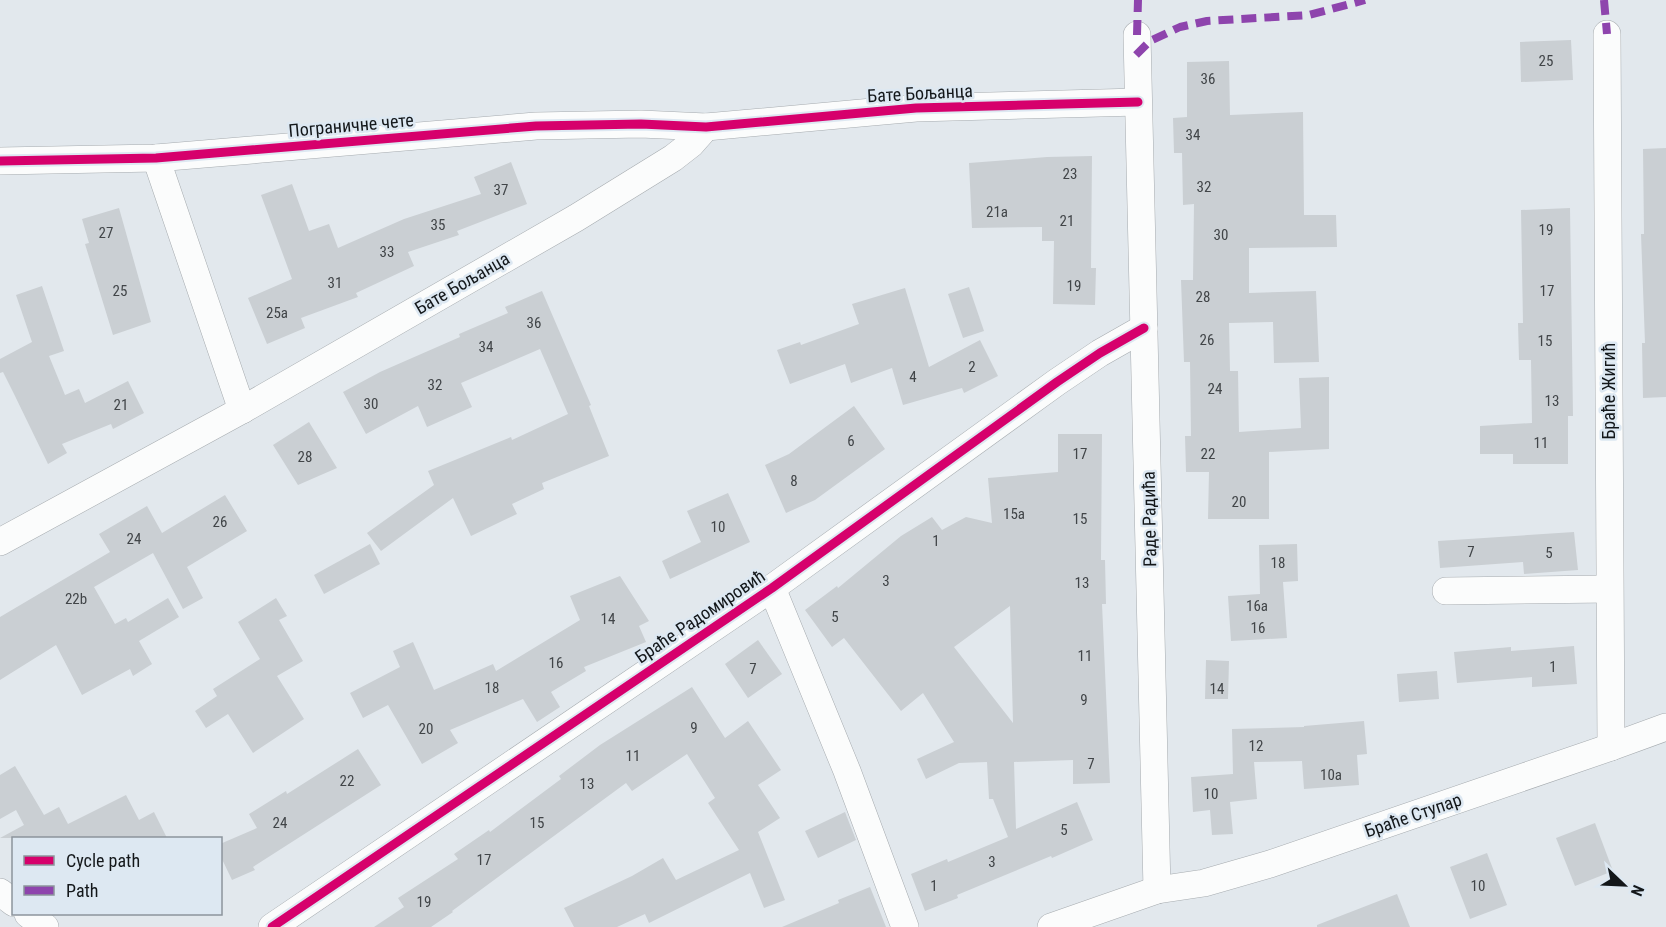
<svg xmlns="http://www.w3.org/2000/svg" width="1666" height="927" font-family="'Roboto Condensed',sans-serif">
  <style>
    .building { fill: #cacfd3; fill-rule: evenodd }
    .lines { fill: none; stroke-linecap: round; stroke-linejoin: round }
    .minor-casing { stroke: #a6abaf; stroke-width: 28 }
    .minor { stroke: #fbfcfc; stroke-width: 27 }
    .quiet { stroke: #8e44ad; stroke-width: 8; stroke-dasharray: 15 8; stroke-linecap: butt }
    .cycleway-casing { stroke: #dde8f2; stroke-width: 13 }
    .cycleway { stroke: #d6006c; stroke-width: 9 }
    .labels { text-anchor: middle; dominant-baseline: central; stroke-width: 5; stroke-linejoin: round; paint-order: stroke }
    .number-label { font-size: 15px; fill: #414548 }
    .street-label { font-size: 18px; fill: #13171a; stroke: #dde8f2 }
  </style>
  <rect width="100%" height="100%" fill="#e2e8ed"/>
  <g class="building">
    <path d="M1571 40 1573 80 1521 82 1520 42Z"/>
    <path d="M1229 61 1230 115 1303 112 1304 215H1336L1337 247 1249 248V293L1316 291 1319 362 1274 363 1273 322 1229 323 1230 371H1238L1239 432 1301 428 1299 378 1329 377V449L1269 452V519H1208L1209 472H1186L1185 436H1191L1190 362H1184L1181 280H1193L1194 204 1183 205 1182 153H1174L1173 118 1187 117V62Z"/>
    <path d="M1666 148V397L1643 398 1642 343H1645L1641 234H1644L1643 149Z"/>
    <path d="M1092 156 1091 268H1096L1095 305 1053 304 1054 241H1042V227L972 228 969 163 1047 157Z"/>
    <path d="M511 162 527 204 457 231 459 235 408 252 414 266 356 293 358 297 301 318 305 328 267 344 248 298 292 279 261 195 292 184 309 231 329 224 338 248 404 219 481 194 474 177Z"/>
    <path d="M119 208 151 322 113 335 85 244 89 243 82 219Z"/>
    <path d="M1570 208 1573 416H1568V464H1513V454H1480V426L1532 423 1531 360H1519L1518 323H1523L1521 210Z"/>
    <path d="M42 286 64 351 49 356 65 395 79 389 85 403 128 381 144 413 113 429 111 424 62 444 67 453 48 464 15 396 3 372 0 373V359L32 342 16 295Z"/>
    <path d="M969 287 984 331 963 338 948 294Z"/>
    <path d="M905 288 929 367 980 340 998 376 964 393 962 388 903 405 892 368 851 383 845 364 790 384 777 350 800 342 801 345 859 324 852 304Z"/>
    <path d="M542 291 591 405 589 406 609 456 542 483 544 489 512 504 517 514 471 536 453 498 381 551 367 533 434 485 428 471 511 437 512 440 568 414 540 349 461 383 472 407 427 427 418 406 366 434 343 392 380 372 460 337 459 334 508 313 505 307Z"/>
    <path d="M854 406 885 449 815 500 786 513 765 465 789 454Z"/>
    <path d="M309 422 337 468 298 485 273 445Z"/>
    <path d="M1058 434H1102L1101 560H1105L1106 604H1102L1110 783 1073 784V760L1014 762 1016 829 1077 802 1093 840 1052 858 1051 856 957 895 958 898 925 911 911 874 947 859 948 862 1008 837 993 799H989L987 762 959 763 926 779 917 759 954 742 923 693 901 711 844 638 832 647 805 610 837 586 838 588 901 536 932 517 942 530 966 517 992 523 988 478 1058 472ZM1010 606 1013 723 954 647Z"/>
    <path d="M728 493 750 542 670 579 662 561 701 542 687 511Z"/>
    <path d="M225 495 247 531 187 567 203 598 183 609 153 553 94 587 115 624 126 618 128 622 168 598 179 617 139 641 152 664 133 676 130 669 82 695 56 645 0 680V617L110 552 99 534 147 506 162 533Z"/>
    <path d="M1574 532 1578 570 1524 574 1523 562 1440 568 1438 541Z"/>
    <path d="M370 544 380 564 324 594 314 575Z"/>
    <path d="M1297 544 1298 581 1283 582 1287 638 1231 641 1228 596 1260 594 1259 545Z"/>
    <path d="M620 576 649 621 639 626 646 642 584 667 586 671 551 692 560 707 537 722 523 699 450 730 458 743 422 764 388 705 363 718 350 693 400 667 393 651 413 642 434 690 493 664 496 671 580 620 570 596Z"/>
    <path d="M276 598 287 616 279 620 303 661 277 676 304 719 253 753 228 714 206 728 195 711 217 696 213 689 260 659 238 622Z"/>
    <path d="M758 640 782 674 748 698 725 664Z"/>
    <path d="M1574 646 1577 684 1532 687V677L1457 683 1454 652 1511 647V651Z"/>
    <path d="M1206 660 1229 661 1228 699H1205Z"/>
    <path d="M1437 671 1439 699 1399 702 1397 674Z"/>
    <path d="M692 687 725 738 748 721 781 770 758 785 780 818 758 832 785 900 764 908 750 873 649 923 645 914 617 927H574L564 908 632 876 663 858 676 880 739 850 708 803 715 798 687 754 632 791 626 783 452 911 453 912 431 927H374L404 907 398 898 458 859 454 854 489 830 490 832 561 779 559 776 600 745Z"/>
    <path d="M1364 721 1367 754 1357 755 1359 785 1304 789 1302 761 1254 762 1257 799 1230 802 1233 834 1212 835 1210 810 1193 812 1191 777 1233 774 1232 729 1304 727V726Z"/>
    <path d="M358 749 381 785 253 867 255 870 232 880 220 855V844L257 828 249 814 286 791 287 794Z"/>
    <path d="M15 766 44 815 59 807 68 824 126 795 139 820 154 812 167 838H0L24 825 16 810 0 819V775Z"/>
    <path d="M845 812 856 840 818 858 805 831Z"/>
    <path d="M1595 823 1613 871 1575 886 1556 838Z"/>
    <path d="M1487 853 1507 905 1470 919 1450 867Z"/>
    <path d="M870 887 886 927H782L839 903 838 900Z"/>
    <path d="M1397 894 1410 927H1317V925Z"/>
  </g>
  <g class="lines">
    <g class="minor-casing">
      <g id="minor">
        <path d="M1607 34 1611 747"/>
        <path d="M1137 35 1157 890"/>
        <path d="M156 158 242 410"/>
        <path d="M0 161 156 158 536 126 641 124 706 127 916 108 1138 102"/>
        <path d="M0 542 242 410 576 218 673 158 691 144 706 127"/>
        <path d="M772 588 847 771 905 927"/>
        <path d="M1446 591 1609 589"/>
        <path d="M0 892 14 903"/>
        <path d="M28 914 45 927"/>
        <path d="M272 927 772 588 1057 382 1100 353 1144 328"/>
        <path d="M1051 927 1157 890 1204 883 1270 864 1611 747 1666 727"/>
      </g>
    </g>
    <use href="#minor" class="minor"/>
    <g class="quiet">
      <path d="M1604 0 1607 34"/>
      <path d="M1137 35 1138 0"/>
      <path d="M1136 55 1150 41 1180 27 1207 21 1309 15 1365 0"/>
    </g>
    <g class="cycleway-casing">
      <g id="cycleway">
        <path d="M0 161 156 158 536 126 641 124 706 127 916 108 1138 102"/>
        <path d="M272 927 772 588 1057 382 1100 353 1144 328"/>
      </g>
    </g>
    <use href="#cycleway" class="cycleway"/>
  </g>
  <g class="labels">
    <g class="number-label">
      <text x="1546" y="61">25</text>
      <text x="1208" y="79">36</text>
      <text x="1193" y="135">34</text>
      <text x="1070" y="174">23</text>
      <text x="1204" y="187">32</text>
      <text x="501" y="190">37</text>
      <text x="997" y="212">21a</text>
      <text x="1067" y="221">21</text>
      <text x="438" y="225">35</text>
      <text x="1546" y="230">19</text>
      <text x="106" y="233">27</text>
      <text x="1221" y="235">30</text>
      <text x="387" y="252">33</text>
      <text x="335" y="283">31</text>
      <text x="1074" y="286">19</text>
      <text x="120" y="291">25</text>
      <text x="1547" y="291">17</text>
      <text x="1203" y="297">28</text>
      <text x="277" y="313">25a</text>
      <text x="534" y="323">36</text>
      <text x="1207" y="340">26</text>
      <text x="1545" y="341">15</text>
      <text x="486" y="347">34</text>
      <text x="972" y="367">2</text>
      <text x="913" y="377">4</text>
      <text x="435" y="385">32</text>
      <text x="1215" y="389">24</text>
      <text x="1552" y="401">13</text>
      <text x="371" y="404">30</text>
      <text x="121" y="405">21</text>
      <text x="851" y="441">6</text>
      <text x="1541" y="443">11</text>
      <text x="1080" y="454">17</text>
      <text x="1208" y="454">22</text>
      <text x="305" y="457">28</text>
      <text x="794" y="481">8</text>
      <text x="1239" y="502">20</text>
      <text x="1014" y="514">15a</text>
      <text x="1080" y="519">15</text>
      <text x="220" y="522">26</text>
      <text x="718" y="527">10</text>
      <text x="134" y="539">24</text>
      <text x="936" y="541">1</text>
      <text x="1471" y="552">7</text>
      <text x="1549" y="553">5</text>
      <text x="1278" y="563">18</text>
      <text x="886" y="581">3</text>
      <text x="1082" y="583">13</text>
      <text x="76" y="599">22b</text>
      <text x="1257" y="606">16a</text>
      <text x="835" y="617">5</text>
      <text x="608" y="619">14</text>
      <text x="1258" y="628">16</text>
      <text x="1085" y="656">11</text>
      <text x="556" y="663">16</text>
      <text x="1553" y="667">1</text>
      <text x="753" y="669">7</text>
      <text x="492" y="688">18</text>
      <text x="1217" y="689">14</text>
      <text x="1084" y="700">9</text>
      <text x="694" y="728">9</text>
      <text x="426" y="729">20</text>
      <text x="1256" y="746">12</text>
      <text x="633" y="756">11</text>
      <text x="1091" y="764">7</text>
      <text x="1331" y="775">10a</text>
      <text x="347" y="781">22</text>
      <text x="587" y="784">13</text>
      <text x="1211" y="794">10</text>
      <text x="280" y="823">24</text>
      <text x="537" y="823">15</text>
      <text x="1064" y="830">5</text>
      <text x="484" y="860">17</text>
      <text x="992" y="862">3</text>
      <text x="934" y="886">1</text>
      <text x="1478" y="886">10</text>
      <text x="424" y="902">19</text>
    </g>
    <g class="street-label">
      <text transform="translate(920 93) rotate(-3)">Бате Бољанца</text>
      <text transform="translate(351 125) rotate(-5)">Пограничне чете</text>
      <text transform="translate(462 283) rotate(-30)">Бате Бољанца</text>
      <text transform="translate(1608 391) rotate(-90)">Браће Жигић</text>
      <text transform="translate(1149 519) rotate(-91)">Раде Радића</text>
      <text transform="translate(700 616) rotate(-34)">Браће Радомировић</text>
      <text transform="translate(1413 815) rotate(-19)">Браће Ступар</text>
    </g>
  </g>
  <rect x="12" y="837" width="210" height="78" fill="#dde8f2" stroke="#8c949c" stroke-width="1.5"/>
  <rect x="24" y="856" width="30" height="9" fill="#d6006c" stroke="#8c949c" stroke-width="1.5"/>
  <text x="66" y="867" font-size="18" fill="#13171a">Cycle path</text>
  <rect x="24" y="886" width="30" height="9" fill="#8e44ad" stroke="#8c949c" stroke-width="1.5"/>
  <text x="66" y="897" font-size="18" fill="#13171a">Path</text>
  <g transform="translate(1624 885) rotate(113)" stroke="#dde8f2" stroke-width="4.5" paint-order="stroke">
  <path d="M0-4.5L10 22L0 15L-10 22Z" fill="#13171a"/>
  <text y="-9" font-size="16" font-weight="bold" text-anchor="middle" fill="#13171a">N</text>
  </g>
</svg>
